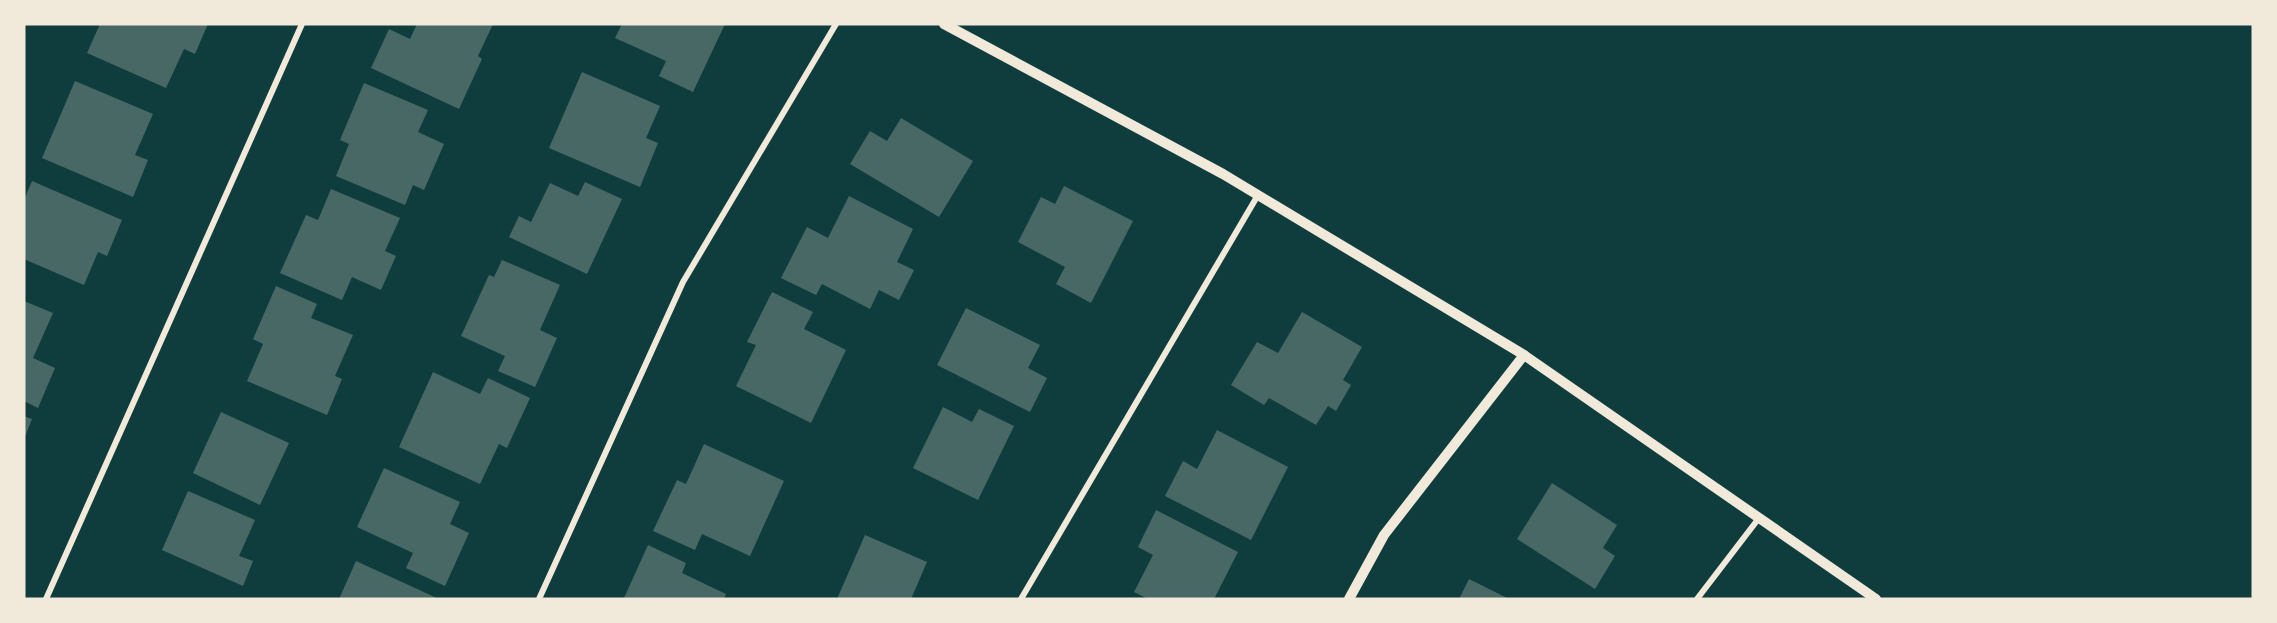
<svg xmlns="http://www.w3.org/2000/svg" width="2277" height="623" font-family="Karla,sans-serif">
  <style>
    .building { fill: #486865 }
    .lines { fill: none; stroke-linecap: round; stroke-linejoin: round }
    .minor { stroke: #f1e9da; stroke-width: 6 }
    .tertiary { stroke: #f1e9da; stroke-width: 10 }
  </style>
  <rect width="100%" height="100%" fill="#0f3d3e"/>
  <g class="building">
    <path d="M100 24H208L195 54 184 49 166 88 87 53Z"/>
    <path d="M417 24H493L478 56 482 59 459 109 371 68 389 29 410 39Z"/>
    <path d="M622 24H725L693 92 659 76 666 61 615 38Z"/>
    <path d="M582 72 660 106 646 138 658 143 640 187 549 148Z"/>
    <path d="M75 81 153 114 135 155 148 160 133 197 42 158Z"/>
    <path d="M364 83 428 110 418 132 444 144 424 190 413 185 405 205 336 176 349 144 340 140Z"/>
    <path d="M901 118 973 161 939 217 850 164 870 131 887 141Z"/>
    <path d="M32 181 122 220 107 256 98 252 84 285 24 259V200Z"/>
    <path d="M585 182 622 199 587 274 509 237 519 216 531 222 550 183 578 196Z"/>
    <path d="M1064 186 1133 221 1091 303 1056 284 1065 267 1018 242 1041 197 1055 204Z"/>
    <path d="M331 189 400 218 385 251 396 256 381 290 352 277 342 300 280 273 306 215 318 220Z"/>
    <path d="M849 196 913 229 897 262 914 270 899 300 879 290 870 309 822 284 816 295 781 278 807 227 828 238Z"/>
    <path d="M502 260 560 285 540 330 557 338 535 387 498 371 505 356 461 336 489 275 494 277Z"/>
    <path d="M276 286 317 304 311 318 353 335 335 376 342 379 327 415 247 381 263 344 253 339Z"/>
    <path d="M772 292 813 312 804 329 846 350 811 423 736 386 756 345 747 342Z"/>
    <path d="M24 301 53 313 33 358 55 368 38 408 24 401Z"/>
    <path d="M966 308 1040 345 1028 368 1047 378 1030 412 937 365Z"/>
    <path d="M1302 312 1362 347 1343 380 1351 385 1336 411 1328 406 1316 425 1269 398 1264 405 1231 385 1257 342 1278 353Z"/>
    <path d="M433 372 480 394 488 378 530 398 507 448 499 444 480 484 399 447Z"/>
    <path d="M943 407 972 422 979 409 1014 426 978 500 913 468Z"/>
    <path d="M221 412 289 443 260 505 193 473Z"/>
    <path d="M24 416 32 419 24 439Z"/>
    <path d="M1217 430 1288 467 1251 540 1165 496 1183 461 1197 469Z"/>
    <path d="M704 444 784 481 750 556 702 534 695 550 653 531 677 480 686 484Z"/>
    <path d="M384 468 460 502 450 524 469 533 445 586 406 568 413 553 357 527Z"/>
    <path d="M1552 483 1617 525 1603 548 1615 556 1595 589 1517 539Z"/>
    <path d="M188 491 255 520 239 556 253 561 243 586 162 550Z"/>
    <path d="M1156 510 1238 552 1214 599H1148L1134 592 1153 555 1138 547Z"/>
    <path d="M865 535 927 562 911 599H837Z"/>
    <path d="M648 545 686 563 682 573 726 594 724 599 624 598Z"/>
    <path d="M356 561 439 599H339Z"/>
    <path d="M1469 579 1509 599H1459Z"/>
  </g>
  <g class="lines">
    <g class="minor">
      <path d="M46 599 302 24"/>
      <path d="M539 599 683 282 836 24"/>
      <path d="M1021 599 1258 195"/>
      <path d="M1697 599 1759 518"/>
    </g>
    <g class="tertiary">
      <path d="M944 24 1223 174 1524 355 1876 599"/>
      <path d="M1349 599 1384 535 1524 355"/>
    </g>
  </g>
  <rect width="2277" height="623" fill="none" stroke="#f1e9da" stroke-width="51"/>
</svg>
